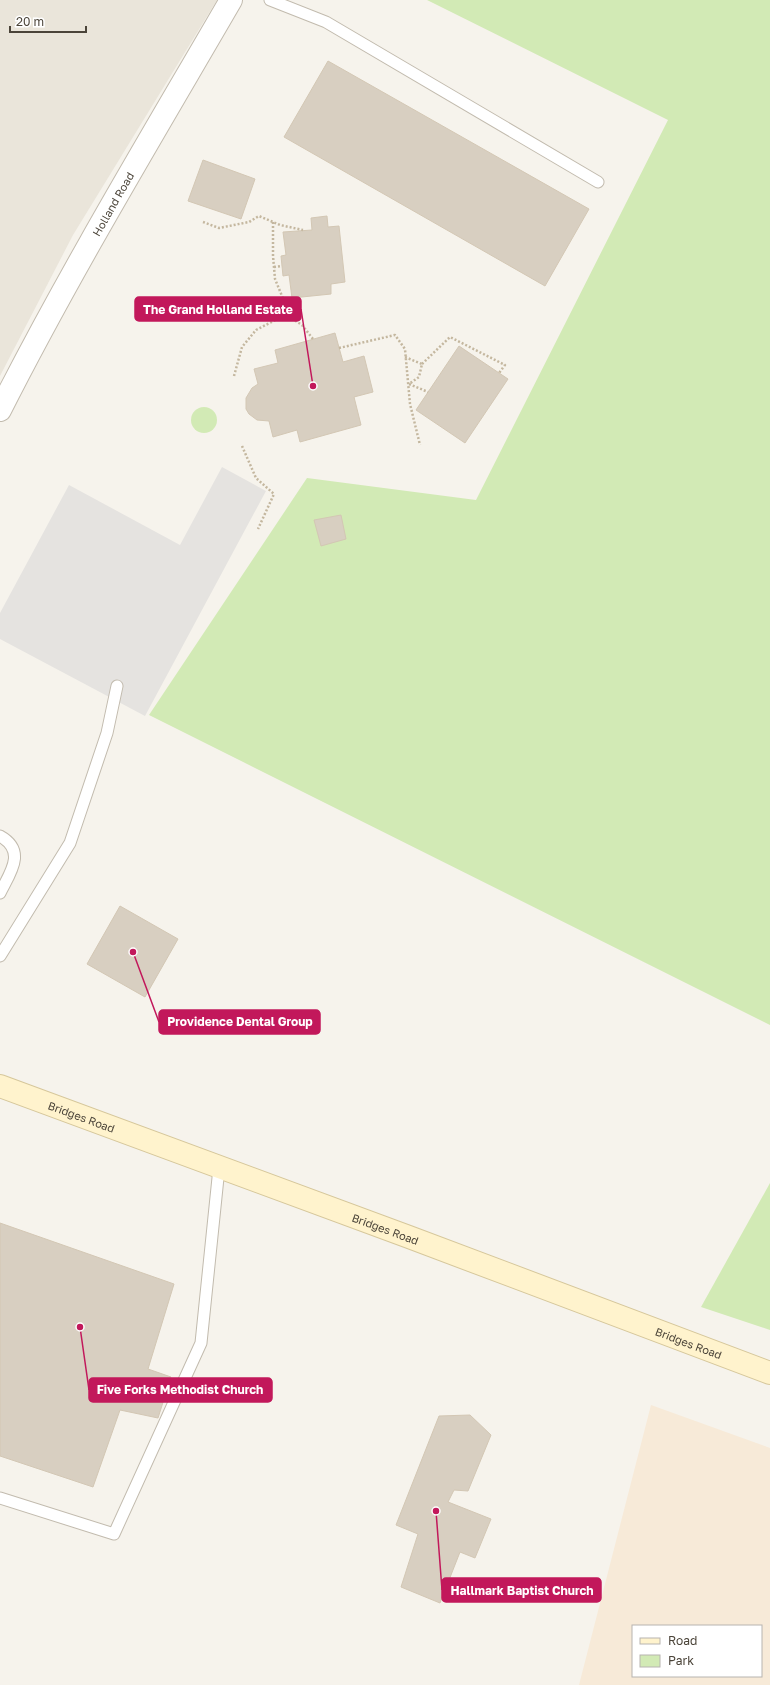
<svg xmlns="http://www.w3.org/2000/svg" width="770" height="1685" font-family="'Golos Text',sans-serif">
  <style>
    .residential { fill: #eae5da }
    .commercial { fill: #f7ead8; fill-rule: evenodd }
    .green { fill: #d2eab5 }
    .parking { fill: #e5e3e0 }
    .building { fill: #d8cfc1; stroke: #d3c7b4 }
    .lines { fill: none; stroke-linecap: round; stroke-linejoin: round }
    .service-casing { stroke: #c2bbae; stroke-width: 13 }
    .minor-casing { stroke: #c2bbae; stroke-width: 24 }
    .secondary-casing { stroke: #d6c79b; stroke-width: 24 }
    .path { stroke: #c4b79f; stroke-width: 2.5; stroke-dasharray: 2 2; stroke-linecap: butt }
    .service { stroke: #fff; stroke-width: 11 }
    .minor { stroke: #fff; stroke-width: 22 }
    .secondary { stroke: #fff3cd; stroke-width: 22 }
    .labels { text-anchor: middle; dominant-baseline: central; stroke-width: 3; stroke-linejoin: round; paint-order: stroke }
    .street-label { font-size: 11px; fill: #4b4439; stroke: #fff }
    .leader { fill: none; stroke: #c2185b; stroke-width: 1.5 }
    .callout-dot { fill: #c2185b; stroke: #fff; stroke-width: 1.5 }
    .callout { fill: #c2185b; stroke: #c2185b; stroke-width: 1.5 }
    .callout-label { font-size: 12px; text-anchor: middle; font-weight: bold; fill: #fff }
  </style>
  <rect width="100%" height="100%" fill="#f6f3ec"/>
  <path class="residential" d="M0 0H217L73 235 0 376Z"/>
  <path class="commercial" d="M651 1405 770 1448V1685H579ZM633 1626H761V1676H633Z"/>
  <g class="green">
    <path d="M427 0H770V1025L149 715 307 478 476 500 668 120Z"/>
    <circle cx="204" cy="420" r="13"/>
    <path d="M770 1183V1330L701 1307Z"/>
  </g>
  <path class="parking" d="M222 467 266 491 145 716 0 639V613L69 485 180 545Z"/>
  <g class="building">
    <path d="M328 61 589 209 545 286 284 137Z"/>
    <path d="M203 160 255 179 241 219 188 201Z"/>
    <path d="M327 216 328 227 339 226 345 282 331 284V294L292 298 289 275 283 276 281 256 286 255 283 232 312 230 311 218Z"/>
    <path d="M335 333 343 362 364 356 373 392 354 397 361 425 300 442 297 430 273 437 269 421 257 420 249 414 246 409V398L252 388 258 384 254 369 278 363 275 350Z"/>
    <path d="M459 346 508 379 465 443 416 410Z"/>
    <path d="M341 515 346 539 321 546 314 520Z"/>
    <path d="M120 906 178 939 145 997 87 964Z"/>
    <path d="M0 1223 174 1284 148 1369 171 1377 158 1418 120 1410 93 1487 0 1456Z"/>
    <path d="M470 1415 491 1435 468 1491 454 1490 448 1502 491 1519 475 1558 460 1552 440 1603 401 1587 418 1534 396 1525 439 1416Z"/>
  </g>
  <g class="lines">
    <g class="service-casing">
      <g id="service">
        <path d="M270 0 326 22 598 182"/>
        <path d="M0 836C27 851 10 873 0 893"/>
        <path d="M0 956 70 843 107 733 117 686"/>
        <path d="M0 1498 114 1534 201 1343 219 1168"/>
      </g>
    </g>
    <g class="minor-casing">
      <g id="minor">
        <path id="s1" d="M0 410C71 270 152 136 231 0"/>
      </g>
    </g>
    <g class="secondary-casing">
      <g id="secondary">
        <path id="s2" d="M0 1086 409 1237 770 1373"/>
      </g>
    </g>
    <g class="path">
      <path d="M203 222 219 228 249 222 259 216 280 225 303 230"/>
      <path d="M273 222V256L275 279 291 318 302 325 313 339"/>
      <path d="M274 267 282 266"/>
      <path d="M339 348 395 335 405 349 410 404 420 445"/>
      <path d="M405 357 422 364 419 377 409 384 428 392"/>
      <path d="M422 364 450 337 505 365 499 373"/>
      <path d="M234 376 242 347 256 330 289 313"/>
      <path d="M242 446 256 478 274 494 258 529"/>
    </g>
    <use href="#service" class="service"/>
    <use href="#minor" class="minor"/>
    <use href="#secondary" class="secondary"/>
  </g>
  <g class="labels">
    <g class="street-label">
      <text stroke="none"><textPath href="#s1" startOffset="235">Holland Road</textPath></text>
      <text stroke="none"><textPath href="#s2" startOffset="87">Bridges Road</textPath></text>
      <text stroke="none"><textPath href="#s2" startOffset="411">Bridges Road</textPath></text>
      <text stroke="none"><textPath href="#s2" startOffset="735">Bridges Road</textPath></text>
    </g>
  </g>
  <path class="leader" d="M313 386L301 309M133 952L159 1022M80 1327L89 1390M436 1511L442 1590"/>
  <g class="callout-dot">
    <circle cx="313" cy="386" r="4"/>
    <circle cx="133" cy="952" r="4"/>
    <circle cx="80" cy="1327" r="4"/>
    <circle cx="436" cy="1511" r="4"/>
  </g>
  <g class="callout">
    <rect x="135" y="297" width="166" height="24" rx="4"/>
    <rect x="159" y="1010" width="161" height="24" rx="4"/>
    <rect x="89" y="1378" width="183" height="24" rx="4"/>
    <rect x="442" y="1578" width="159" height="24" rx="4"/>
  </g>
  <g class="callout-label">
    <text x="218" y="314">The Grand Holland Estate</text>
    <text x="240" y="1026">Providence Dental Group</text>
    <text x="180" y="1394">Five Forks Methodist Church</text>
    <text x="522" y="1595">Hallmark Baptist Church</text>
  </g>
  <rect x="632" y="1625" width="130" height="52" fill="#ffffff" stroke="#b7b4b0"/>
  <rect x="640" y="1638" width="20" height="6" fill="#fff3cd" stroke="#b7b4b0"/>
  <text x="668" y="1645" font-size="12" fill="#4b4439">Road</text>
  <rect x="640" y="1655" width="20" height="12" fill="#d2eab5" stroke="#b7b4b0"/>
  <text x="668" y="1665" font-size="12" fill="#4b4439">Park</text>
  <path d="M10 26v6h76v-6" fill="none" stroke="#4b4439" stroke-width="2"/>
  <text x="16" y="26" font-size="12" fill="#4b4439" stroke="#ffffff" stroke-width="3" paint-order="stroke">20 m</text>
</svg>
